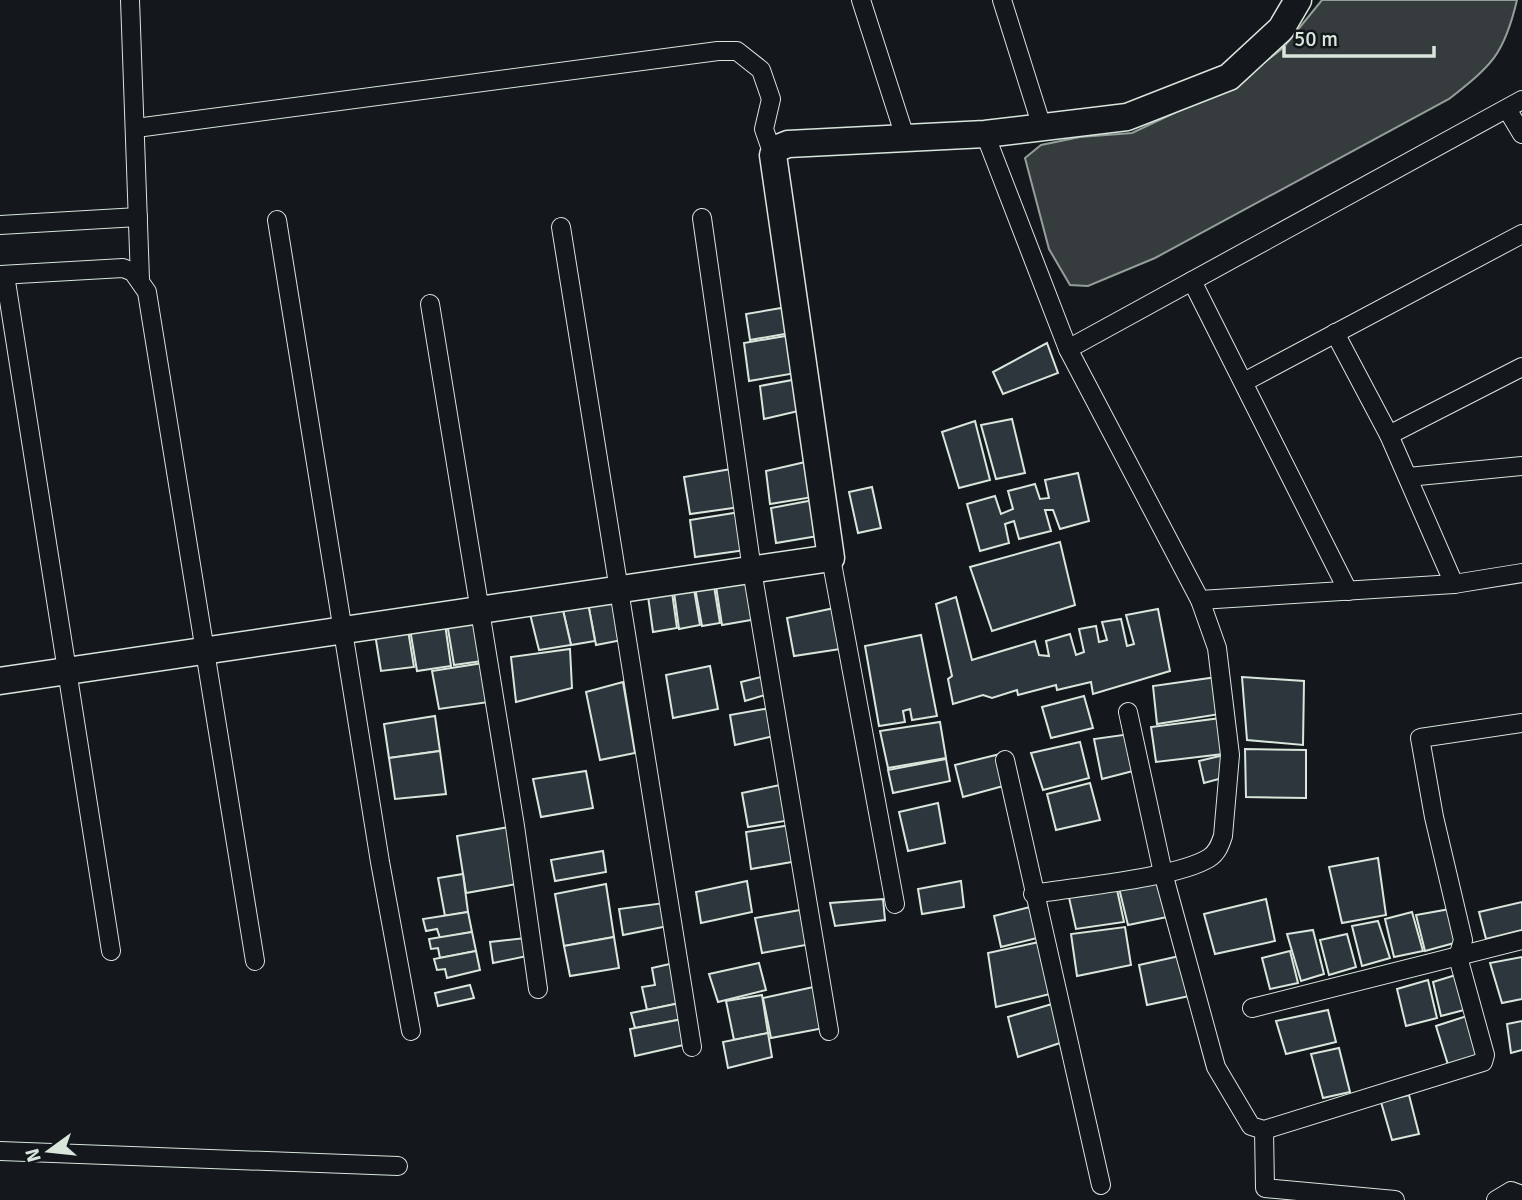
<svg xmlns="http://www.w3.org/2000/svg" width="1522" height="1200" font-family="Signika,sans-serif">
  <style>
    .water { fill: #363b3e; stroke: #939e99; stroke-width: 2 }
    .building { fill: #2c363c; stroke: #d8e6dc; stroke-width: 2 }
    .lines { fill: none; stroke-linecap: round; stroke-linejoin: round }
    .street-casing { stroke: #d8e6dc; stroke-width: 20 }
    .secondary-casing { stroke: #d8e6dc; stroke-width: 29 }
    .street { stroke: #14181c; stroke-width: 18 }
    .secondary { stroke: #14181c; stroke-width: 26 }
  </style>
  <rect width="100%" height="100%" fill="#14181c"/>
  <path class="water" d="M1322 0H1517C1504 55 1492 65 1449 99L1155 258 1088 286 1070 285 1049 249 1025 158 1041 145 1080 137 1132 133 1236 84 1283 48Z"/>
  <g class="building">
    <path d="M793 306 796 332 750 340 746 314Z"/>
    <path d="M797 334 802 372 749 381 744 343Z"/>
    <path d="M1047 343 1058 373 1003 394 993 372Z"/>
    <path d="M803 378 807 409 764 419 760 386Z"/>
    <path d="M1012 419 1025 473 996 479 981 425Z"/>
    <path d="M975 421 990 480 959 488 942 432Z"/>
    <path d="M814 460 819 496 770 504 766 471Z"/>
    <path d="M737 468 740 507 690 514 684 477Z"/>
    <path d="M1078 473 1089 521 1060 529 1053 510H1045L1051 531 1019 539 1014 521 1005 524 1009 543 980 551 967 504 995 496 1001 514 1013 509 1008 491 1035 484 1040 499 1049 498 1045 480Z"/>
    <path d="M872 487 881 528 858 533 849 492Z"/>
    <path d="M819 499 824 535 776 543 771 508Z"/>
    <path d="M740 512 746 550 695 557 690 520Z"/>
    <path d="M1060 542 1075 605 992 631 970 567Z"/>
    <path d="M750 575 757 619 722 625 715 580Z"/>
    <path d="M713 580 720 623 702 626 694 582Z"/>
    <path d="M693 583 700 625 679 629 673 585Z"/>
    <path d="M671 585 677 628 653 632 647 589Z"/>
    <path d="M614 596 622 640 596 645 588 603Z"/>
    <path d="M956 597 972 660 1035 641 1039 655 1049 656 1046 641 1070 634 1076 655 1084 652 1079 629 1096 626 1099 642 1107 640 1102 622 1121 619 1127 646 1134 644 1126 615 1158 609 1170 671 1093 694 1091 682 1057 690 1056 685 1018 695 1017 690 992 698 983 695 953 704 948 679 952 676 936 604Z"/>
    <path d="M588 603 595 641 571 645 562 606Z"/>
    <path d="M562 606 571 645 539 650 530 614Z"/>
    <path d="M839 607 847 648 794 656 787 618Z"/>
    <path d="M477 619 482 661 454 665 447 623Z"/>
    <path d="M445 624 451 666 417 671 410 629Z"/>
    <path d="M408 630 414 667 381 671 375 634Z"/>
    <path d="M921 635 937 716 912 720 910 709 903 711 905 722 879 726 865 646Z"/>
    <path d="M570 649 572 688 516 702 511 657Z"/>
    <path d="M483 663 489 702 439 709 432 671Z"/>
    <path d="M710 666 718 709 673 718 666 675Z"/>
    <path d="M765 676 768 694 745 701 741 682Z"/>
    <path d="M1217 677 1220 714 1157 724 1153 686Z"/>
    <path d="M1242 677 1304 681 1303 745 1247 740Z"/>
    <path d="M623 682 635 753 600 760 586 692Z"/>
    <path d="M1084 696 1093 728 1051 738 1042 707Z"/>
    <path d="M770 708 774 736 735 745 730 715Z"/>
    <path d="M435 716 440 751 389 758 384 724Z"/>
    <path d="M1221 718 1223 754 1156 762 1151 727Z"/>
    <path d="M940 722 946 758 888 768 880 731Z"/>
    <path d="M1130 734 1137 770 1102 779 1094 739Z"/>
    <path d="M1080 742 1089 778 1043 790 1031 753Z"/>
    <path d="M1245 749 1306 750V798L1246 797Z"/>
    <path d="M440 751 446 794 395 799 389 758Z"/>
    <path d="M1000 754 1007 785 963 797 955 765Z"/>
    <path d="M1224 755 1226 777 1204 783 1199 761Z"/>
    <path d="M946 759 950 781 893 793 888 770Z"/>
    <path d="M586 771 593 808 541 817 533 779Z"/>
    <path d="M1090 783 1100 820 1056 830 1047 794Z"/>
    <path d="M785 784 791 820 748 827 742 793Z"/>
    <path d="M938 803 945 843 908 851 899 812Z"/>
    <path d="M791 825 798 861 751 869 746 832Z"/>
    <path d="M509 827 517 884 466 893 457 836Z"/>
    <path d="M603 851 606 872 555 881 551 860Z"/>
    <path d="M1378 858 1386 915 1342 923 1329 867Z"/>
    <path d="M463 874 468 912 445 916 438 878Z"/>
    <path d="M1162 876 1172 916 1128 925 1118 884Z"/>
    <path d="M747 881 752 912 701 923 696 892Z"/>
    <path d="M961 881 964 907 922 914 918 889Z"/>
    <path d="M606 884 614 937 564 946 555 894Z"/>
    <path d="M1116 885 1124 922 1076 929 1068 893Z"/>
    <path d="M883 899 885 920 835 926 830 903Z"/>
    <path d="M1266 899 1275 941 1215 954 1204 914Z"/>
    <path d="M1522 902V930L1486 939 1479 912Z"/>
    <path d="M664 903 668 926 623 935 619 909Z"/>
    <path d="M1030 907 1037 938 1001 947 994 916Z"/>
    <path d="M806 909 811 944 762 953 755 918Z"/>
    <path d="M1450 909 1458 942 1425 951 1416 915Z"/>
    <path d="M468 912 472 932 440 938 437 929 426 931 423 919Z"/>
    <path d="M1412 912 1423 951 1394 957 1385 919Z"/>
    <path d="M1378 921 1390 958 1362 966 1352 926Z"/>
    <path d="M1125 927 1131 965 1077 976 1071 934Z"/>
    <path d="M1313 930 1324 974 1301 981 1287 934Z"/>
    <path d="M472 932 476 951 440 958 438 948 431 949 429 939Z"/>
    <path d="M1347 934 1356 967 1329 975 1320 940Z"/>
    <path d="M614 937 619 968 570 976 564 946Z"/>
    <path d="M525 938 527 956 493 963 490 942Z"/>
    <path d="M1039 942 1050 994 996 1007 988 953Z"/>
    <path d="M476 951 480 970 447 978 445 969 437 970 434 959Z"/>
    <path d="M1290 951 1298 983 1270 989 1262 958Z"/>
    <path d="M1184 955 1194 995 1147 1005 1139 965Z"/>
    <path d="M1522 957V999L1502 1003 1490 963Z"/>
    <path d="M674 963 680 1003 647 1010 642 987 655 985 652 968Z"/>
    <path d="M759 963 766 990 718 1002 709 974Z"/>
    <path d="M1459 974 1468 1009 1441 1016 1433 982Z"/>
    <path d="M1428 980 1437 1018 1406 1026 1397 989Z"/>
    <path d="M470 985 474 998 438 1006 435 993Z"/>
    <path d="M818 986 824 1028 771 1038 763 998Z"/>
    <path d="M762 995 768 1033 734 1040 726 1001Z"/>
    <path d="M680 1003 683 1019 635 1028 631 1013Z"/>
    <path d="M1052 1004 1063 1042 1018 1057 1008 1017Z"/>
    <path d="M1328 1010 1336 1042 1286 1054 1276 1021Z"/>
    <path d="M1470 1015 1482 1058 1449 1068 1436 1026Z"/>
    <path d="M683 1019 688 1044 635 1056 630 1029Z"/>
    <path d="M1522 1021V1050L1511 1053 1507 1024Z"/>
    <path d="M768 1033 772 1057 728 1068 723 1042Z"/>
    <path d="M1339 1048 1350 1092 1323 1098 1311 1054Z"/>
    <path d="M1409 1095 1419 1134 1392 1140 1381 1102Z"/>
  </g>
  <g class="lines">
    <g class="street-casing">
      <g id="street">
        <path d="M130 0 140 279"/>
        <path d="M861 0 905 137"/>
        <path d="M1002 0 1042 127"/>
        <path d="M1507 109 1522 134"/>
        <path d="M136 128 718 51H737L761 70 771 99 764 129 773 155"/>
        <path d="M985 134 1068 349 1200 600 1217 648 1230 755 1223 836C1220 845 1217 853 1209 858 1177 878 1075 887 1033 894"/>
        <path d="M702 218 752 570 829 1031"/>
        <path d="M277 220 380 862 411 1031"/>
        <path d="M0 225 138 217"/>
        <path d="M561 227 692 1047"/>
        <path d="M0 275 123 268 133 272 147 292 255 961"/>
        <path d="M5 275 111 951"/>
        <path d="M1192 281 1348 591"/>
        <path d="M430 304 515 826 538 989"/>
        <path d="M1335 333 1389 435 1454 584"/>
        <path d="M1068 349 1522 100"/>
        <path d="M1244 382 1522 234"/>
        <path d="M1389 435 1522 367"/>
        <path d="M1408 477 1522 466"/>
        <path d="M831 558 895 904"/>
        <path d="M1200 600 1454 584 1522 573"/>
        <path d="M1128 712 1163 873 1216 1067 1251 1126 1264 1130 1483 1062 1485 1055 1458 957 1463 940 1434 817 1420 738 1522 723"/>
        <path d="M1005 760 1101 1185"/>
        <path d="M1252 1008 1522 940"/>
        <path d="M1264 1130 1265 1188 1395 1200"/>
        <path d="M0 1151 398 1166"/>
        <path d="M1496 1200 1511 1191 1522 1195"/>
      </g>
    </g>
    <g class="secondary-casing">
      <path id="secondary" d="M0 681 831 558 773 155 778 148 788 144 985 134 1127 117 1229 77 1281 29 1298 0"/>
    </g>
    <use href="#street" class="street"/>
    <use href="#secondary" class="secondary"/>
  </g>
  <g transform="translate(49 1151) rotate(255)" stroke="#14181c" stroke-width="5" paint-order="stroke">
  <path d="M0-5L12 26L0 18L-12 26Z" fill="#d8e6dc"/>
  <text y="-10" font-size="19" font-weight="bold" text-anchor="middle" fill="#d8e6dc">N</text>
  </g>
  <path d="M1284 46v10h150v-10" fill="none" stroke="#d8e6dc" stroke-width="3.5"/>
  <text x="1294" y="46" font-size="21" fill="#d8e6dc" stroke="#14181c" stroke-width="5" paint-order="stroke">50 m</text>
</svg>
